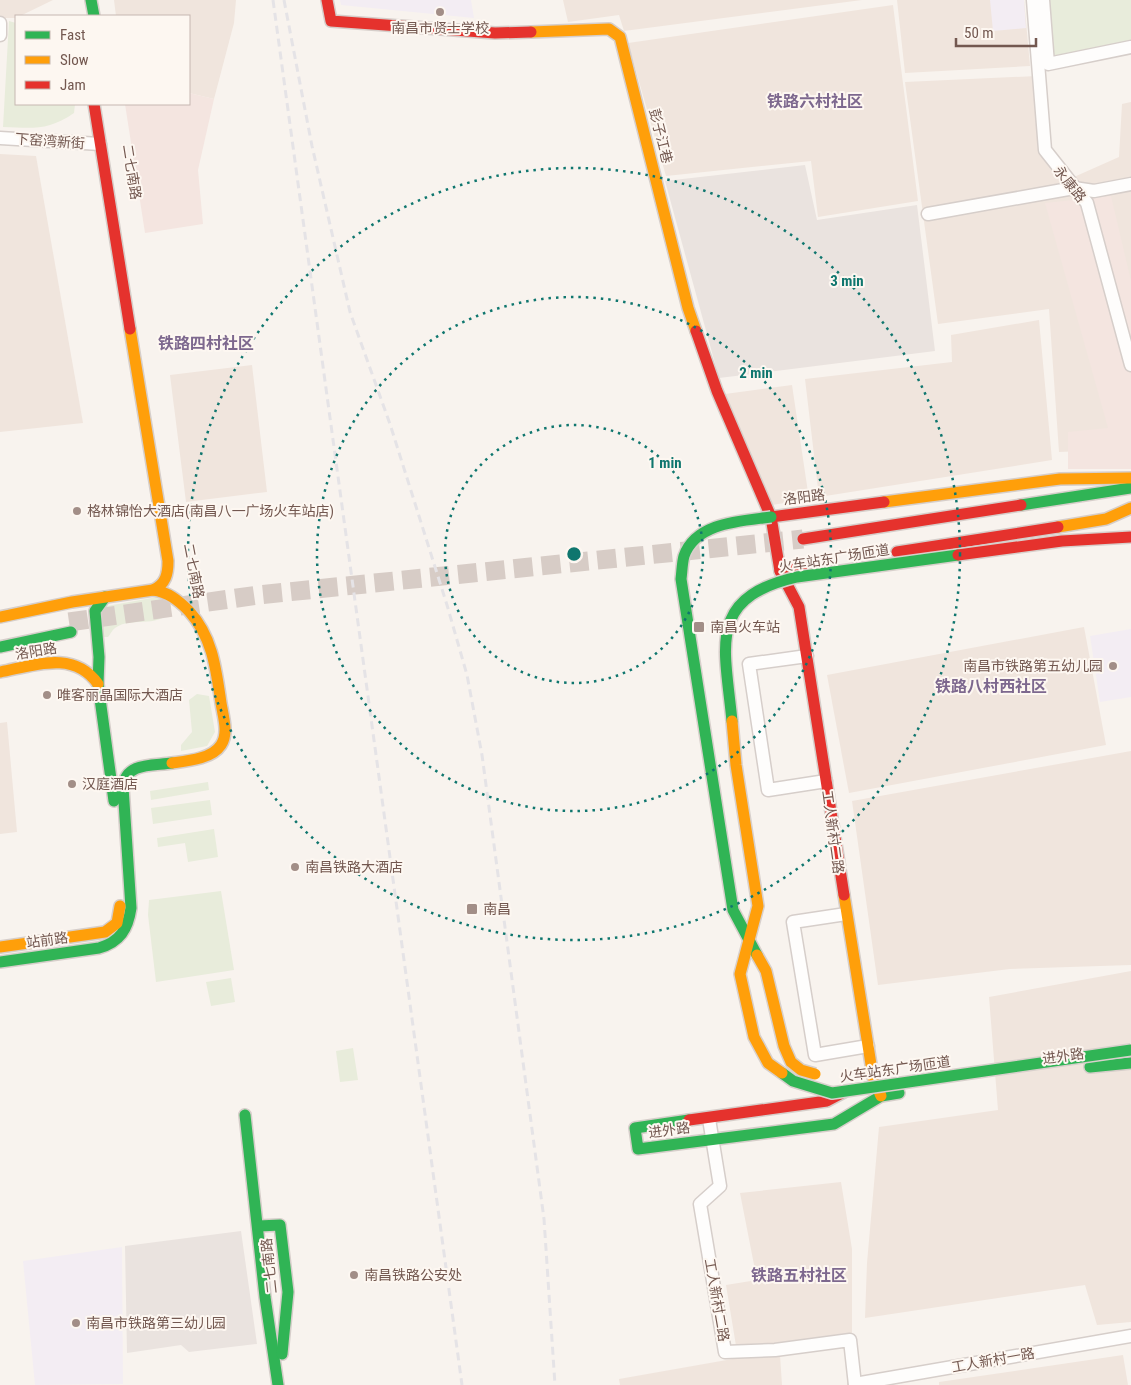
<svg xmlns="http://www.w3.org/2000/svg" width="1131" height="1385" font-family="'Roboto Condensed','Noto Sans SC',sans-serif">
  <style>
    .residential { fill: #f0e5dd }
    .commercial { fill: #f4e5e0 }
    .industrial { fill: #eae3df }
    .education { fill: #f3edf3 }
    .green { fill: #e8ecdb }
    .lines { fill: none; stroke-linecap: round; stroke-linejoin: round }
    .secondary-tunnel { stroke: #d7ccc6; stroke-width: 19; stroke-dasharray: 19 9; stroke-linecap: butt }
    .street-casing { stroke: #d6ceca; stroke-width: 15 }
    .fast-casing { stroke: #d6ceca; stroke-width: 14 }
    .slow-casing { stroke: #d6ceca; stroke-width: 14 }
    .jam-casing { stroke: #d6ceca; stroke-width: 14 }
    .street { stroke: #fefdfc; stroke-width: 12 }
    .fast { stroke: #30b455; stroke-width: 11 }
    .slow { stroke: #ff9f0a; stroke-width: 11 }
    .jam { stroke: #e5322d; stroke-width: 11 }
    .rail { stroke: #e5e3e6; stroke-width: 3; stroke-dasharray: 8 5; stroke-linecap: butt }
    .fast-bridge-casing { stroke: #d8d0cc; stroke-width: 14; stroke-linecap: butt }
    .slow-bridge-casing { stroke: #d8d0cc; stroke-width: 14; stroke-linecap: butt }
    .jam-bridge-casing { stroke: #d8d0cc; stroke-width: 14; stroke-linecap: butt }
    .fast-bridge { stroke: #30b455; stroke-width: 11 }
    .slow-bridge { stroke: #ff9f0a; stroke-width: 11 }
    .jam-bridge { stroke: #e5322d; stroke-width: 11 }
    .ring { fill: none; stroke: #0f766e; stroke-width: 2.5; stroke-dasharray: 2.5 5 }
    .poi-dot { fill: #a28e87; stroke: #fdf7f1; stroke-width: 2 }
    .labels { text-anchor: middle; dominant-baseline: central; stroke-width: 4; stroke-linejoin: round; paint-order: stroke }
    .poi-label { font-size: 14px; fill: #735850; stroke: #fdf7f1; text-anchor: start }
    .street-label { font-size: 14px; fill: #735850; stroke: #fdf7f1 }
    .quarter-label { font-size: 16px; font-weight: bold; fill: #7d688e; stroke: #fdf7f1 }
    .centre { fill: #0f766e; stroke: #fdf7f1; stroke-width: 2.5 }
    .ring-label { font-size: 15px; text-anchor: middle; font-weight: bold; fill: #0f766e; stroke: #fdf7f1; stroke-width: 4; stroke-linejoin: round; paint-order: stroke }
  </style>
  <rect width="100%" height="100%" fill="#f8f3ee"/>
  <g class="residential">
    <path d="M0 0H53L16 18H0Z"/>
    <path d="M114 0H236L234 23 214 99 189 93V16H116Z"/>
    <path d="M563 0H862L624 31 619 15 568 22Z"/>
    <path d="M897 0H1024L1030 66 905 73Z"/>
    <path d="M893 5 918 201 818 217 811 161 666 176 628 43Z"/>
    <path d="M1037 76 1042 149 1065 181 1119 157 1122 104 1131 102V449L1059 452 1049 309 938 324 905 82Z"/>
    <path d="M0 154 36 156 83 423 0 432Z"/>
    <path d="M1039 320 1052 460 819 497 805 379 952 362 951 335Z"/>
    <path d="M252 365 267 492 186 502 170 375Z"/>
    <path d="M792 385 809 499 772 505 725 394Z"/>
    <path d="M1084 627 1106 745 849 793 827 675Z"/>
    <path d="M7 722 17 832 0 834V723Z"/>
    <path d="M1131 751V965L1010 969 878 985 852 801Z"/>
    <path d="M1131 971V1322L1097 1325 1085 1285 865 1318 867 1263 879 1127 998 1110 989 997Z"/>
    <path d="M841 1182 852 1249V1342L780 1355 782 1385H620L619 1379 738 1358 726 1285 757 1280 740 1193Z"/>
    <path d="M1123 1355 1128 1385H939V1382Z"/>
  </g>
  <g class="commercial">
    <path d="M189 93 214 99 198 170 203 224 145 233 125 104H189Z"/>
    <path d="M1111 196 1131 281V469H1068V432L1108 428 1045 203Z"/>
  </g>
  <g class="industrial">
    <path d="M805 165 817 220 917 205 935 351 719 378 665 181Z"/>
    <path d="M241 1231 257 1344 189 1352 181 1345 127 1353 125 1246Z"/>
  </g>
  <g class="education">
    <path d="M340 0H471L474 18 341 5Z"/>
    <path d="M990 0H1024L1026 28 993 31Z"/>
    <path d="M1131 629V697L1100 702 1090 636Z"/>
    <path d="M122 1247 123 1384 35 1385 23 1261Z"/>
  </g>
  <g class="green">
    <path d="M1048 0H1131V43L1052 59Z"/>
    <path d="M9 21 16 23V104H75L74 113C48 131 33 128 3 127Z"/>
    <path d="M157 597 171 606C164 631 133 615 115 628 112 630 110 635 108 637H101L97 617 107 606Z"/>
    <path d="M197 694 209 696 215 732 207 746 181 751V745L192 732 189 700Z"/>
    <path d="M208 782 209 790 151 800 150 791Z"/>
    <path d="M210 800 212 815 153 824 151 808Z"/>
    <path d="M214 829 218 857 188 862 185 843 158 847 157 838Z"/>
    <path d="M221 891 234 970 156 982 148 915 149 900Z"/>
    <path d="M231 978 235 1002 211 1006 206 982Z"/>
    <path d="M353 1048 358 1080 340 1082 336 1051Z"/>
  </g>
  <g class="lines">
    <path class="secondary-tunnel" d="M69 622 258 595 803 539"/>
    <g class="street-casing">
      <g id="street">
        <path d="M1033 0 1045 150 1087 203 1131 365"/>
        <path d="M1043 0 1048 64 1131 47"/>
        <path d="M0 23V35"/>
        <path d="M0 138 100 144"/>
        <path d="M928 214 1074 188 1094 191 1131 184"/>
        <path d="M807 656 749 664 768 790 826 781"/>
        <path d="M846 914 793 922 815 1055 868 1046"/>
        <path d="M709 1119 720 1186 700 1204 725 1352 775 1350 850 1340 855 1385"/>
        <path d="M855 1384 1131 1336"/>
      </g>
    </g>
    <g class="fast-casing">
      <g id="fast">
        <path d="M91 0 94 16"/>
        <path d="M1021 505 1131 488"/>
        <path d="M105 597 95 611 99 657 98 684 114 801"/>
        <path d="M0 647 71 632"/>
        <path d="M0 962 99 948C120 942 128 929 131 908L123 787C126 762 152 766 172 763"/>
        <path d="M1090 1067 1131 1063"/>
        <path d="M245 1115 265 1297 278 1385"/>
        <path d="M689 1120 635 1128 638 1149 834 1124 881 1096 899 1093"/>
        <path d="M259 1226 280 1225 288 1292 282 1354"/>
      </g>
    </g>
    <g class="slow-casing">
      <g id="slow">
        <path d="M531 32 609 29 620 37 688 308 696 331"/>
        <path d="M884 502 1060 479 1131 478"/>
        <path d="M1058 527 1106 519 1131 508"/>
        <path d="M153 590C168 592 178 600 189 611 213 638 216 669 221 703 223 716 229 733 221 745 212 759 187 761 172 763"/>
        <path d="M0 617 72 602 153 590C166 584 168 574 168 561L130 329"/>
        <path d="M0 672C35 665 74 650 98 684"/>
        <path d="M844 895 873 1077 881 1096"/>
        <path d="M0 947 105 932 117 923 120 906"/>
      </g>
    </g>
    <g class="jam-casing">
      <g id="jam">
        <path d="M327 0 331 21 495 33 531 32"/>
        <path d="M94 104 130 329"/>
        <path d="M696 331 717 391 771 517"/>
        <path d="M803 539 1021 505"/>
        <path d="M897 552 1058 527"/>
        <path d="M803 568 780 571 771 517 884 502"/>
        <path d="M780 571 799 607 844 895"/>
        <path d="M689 1120 827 1101 844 1092"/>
      </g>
    </g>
    <use href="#street" class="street"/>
    <use href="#fast" class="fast"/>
    <use href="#slow" class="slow"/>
    <use href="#jam" class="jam"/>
    <g class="rail">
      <path d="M273 0 462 1385"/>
      <path d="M284 0 312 146 350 312 390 424 447 605 467 675 482 755 544 1219 555 1385"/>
    </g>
    <g class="fast-bridge-casing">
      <g id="fast-bridge">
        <path d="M732 721C725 647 706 598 797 577L958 555"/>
        <path d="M757 955 733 910 681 579C682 572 682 563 684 556 696 522 742 521 771 517"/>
        <path d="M782 1073 793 1081 832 1093 1131 1050"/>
      </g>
    </g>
    <g class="slow-bridge-casing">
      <g id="slow-bridge">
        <path d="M732 721 736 765 758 906 740 974 754 1037 768 1063 782 1073"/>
        <path d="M757 955 766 971 784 1046 791 1062 801 1070 815 1074"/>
      </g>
    </g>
    <g class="jam-bridge-casing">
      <path id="jam-bridge" d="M958 555 1062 541 1131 537"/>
    </g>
    <use href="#fast-bridge" class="fast-bridge"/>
    <use href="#slow-bridge" class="slow-bridge"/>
    <use href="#jam-bridge" class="jam-bridge"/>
  </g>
  <g class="ring">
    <circle cx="574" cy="554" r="129"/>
    <circle cx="574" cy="554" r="257"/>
    <circle cx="574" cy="554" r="386"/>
  </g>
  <g class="poi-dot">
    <circle cx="440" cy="12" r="5"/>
    <circle cx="77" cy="511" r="5"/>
    <rect x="693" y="621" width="12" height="12" rx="2.5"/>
    <circle cx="1113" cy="666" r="5"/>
    <circle cx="47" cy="695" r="5"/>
    <circle cx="72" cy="784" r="5"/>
    <circle cx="295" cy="867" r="5"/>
    <rect x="466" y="903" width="12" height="12" rx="2.5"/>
    <circle cx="354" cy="1275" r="5"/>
    <circle cx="76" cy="1323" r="5"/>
  </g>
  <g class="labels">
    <g class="poi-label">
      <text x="440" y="28" text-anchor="middle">南昌市贤士学校</text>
      <text x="87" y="511">格林锦怡大酒店(南昌八一广场火车站店)</text>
      <text x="710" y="627">南昌火车站</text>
      <text x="1103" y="666" text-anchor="end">南昌市铁路第五幼儿园</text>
      <text x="57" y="695">唯客丽晶国际大酒店</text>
      <text x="82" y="784">汉庭酒店</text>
      <text x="305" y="867">南昌铁路大酒店</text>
      <text x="483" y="909">南昌</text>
      <text x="364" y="1275">南昌铁路公安处</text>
      <text x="86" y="1323">南昌市铁路第三幼儿园</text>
    </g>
    <g class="street-label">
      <text transform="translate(661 136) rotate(76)">彭子江巷</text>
      <text transform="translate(50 141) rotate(4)">下窑湾新街</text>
      <text transform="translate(132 172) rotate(81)">二七南路</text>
      <text transform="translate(1070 184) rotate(51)">永康路</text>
      <text transform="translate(804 497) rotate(-7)">洛阳路</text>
      <text transform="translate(834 558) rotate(-9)">火车站东广场匝道</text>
      <text transform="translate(194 571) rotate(79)">二七南路</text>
      <text transform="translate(36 651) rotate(-9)">洛阳路</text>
      <text transform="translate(833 832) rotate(82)">工人新村二路</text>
      <text transform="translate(47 940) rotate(-8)">站前路</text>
      <text transform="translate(1063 1056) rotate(-8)">进外路</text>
      <text transform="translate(895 1069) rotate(-8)">火车站东广场匝道</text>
      <text transform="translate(669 1130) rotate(-8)">进外路</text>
      <text transform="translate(269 1266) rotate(-96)">二七南路</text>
      <text transform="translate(717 1300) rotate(80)">工人新村二路</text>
      <text transform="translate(993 1360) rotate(-10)">工人新村一路</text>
    </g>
    <g class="quarter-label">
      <text x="815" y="101">铁路六村社区</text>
      <text x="206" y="343">铁路四村社区</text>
      <text x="991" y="686">铁路八村西社区</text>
      <text x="799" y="1275">铁路五村社区</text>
    </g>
  </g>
  <circle cx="574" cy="554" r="8" class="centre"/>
  <g class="ring-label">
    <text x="847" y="286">3 min</text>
    <text x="756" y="378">2 min</text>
    <text x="665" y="468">1 min</text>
  </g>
  <rect x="15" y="15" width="175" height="90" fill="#fdf7f1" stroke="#c6b7b1"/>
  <rect x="25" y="31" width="25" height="8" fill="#30b455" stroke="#c6b7b1"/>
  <text x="60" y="40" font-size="15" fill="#735850">Fast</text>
  <rect x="25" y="56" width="25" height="8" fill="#ff9f0a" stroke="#c6b7b1"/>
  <text x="60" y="65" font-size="15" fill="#735850">Slow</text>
  <rect x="25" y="81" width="25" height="8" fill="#e5322d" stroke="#c6b7b1"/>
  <text x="60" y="90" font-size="15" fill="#735850">Jam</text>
  <path d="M956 38v8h80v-8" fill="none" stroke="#735850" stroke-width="2.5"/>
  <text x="964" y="38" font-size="15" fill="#735850" stroke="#fdf7f1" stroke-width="4" paint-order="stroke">50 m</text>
</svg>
